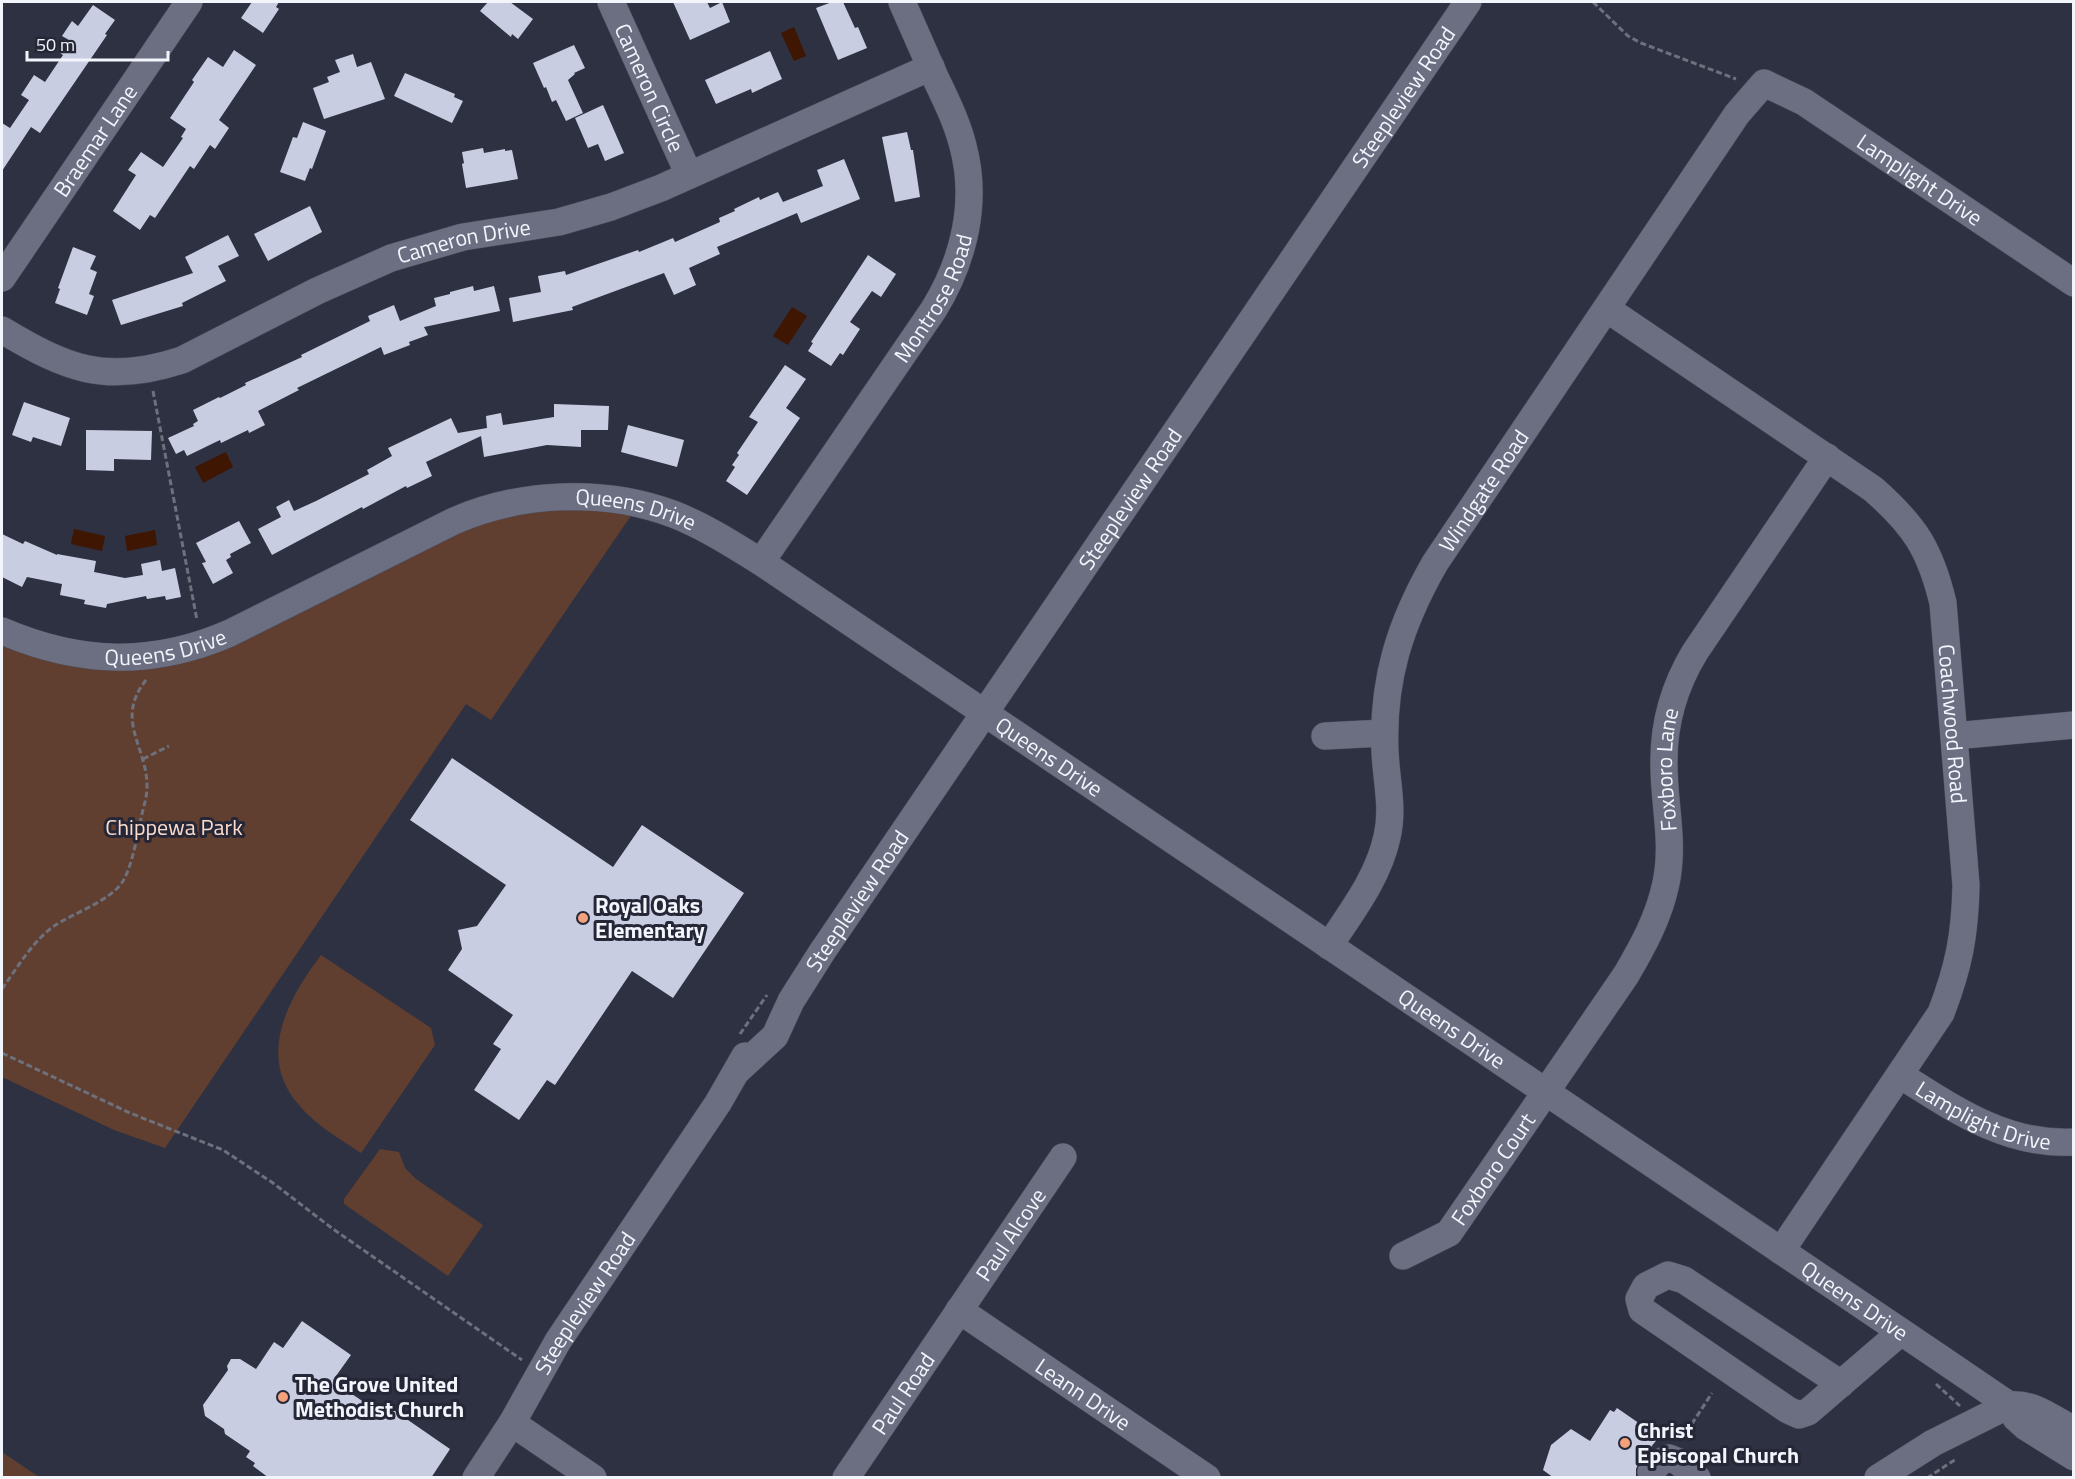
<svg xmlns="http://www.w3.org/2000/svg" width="2075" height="1479" font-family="'Titillium Web',sans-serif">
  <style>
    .green { fill: #603f30 }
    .water { fill: #3e1601 }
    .building { fill: #c9cde2 }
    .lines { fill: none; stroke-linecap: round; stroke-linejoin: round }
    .minor-casing { stroke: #4c4e5b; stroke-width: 28 }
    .path { stroke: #6d707d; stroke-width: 3; stroke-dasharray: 6 3; stroke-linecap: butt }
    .minor { stroke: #6c6f82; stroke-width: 27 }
    .poi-dot { fill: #f1a17c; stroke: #252737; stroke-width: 2 }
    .labels { text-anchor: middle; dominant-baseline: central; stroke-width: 6; stroke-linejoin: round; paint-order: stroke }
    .street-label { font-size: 22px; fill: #f3f5fd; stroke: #252737 }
    .park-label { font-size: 22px; fill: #fadbcc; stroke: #252737 }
    .poi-label { font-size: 22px; font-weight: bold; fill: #f3f5fd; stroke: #252737; text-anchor: start }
  </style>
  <rect width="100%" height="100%" fill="#2e3141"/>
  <g class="green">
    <path d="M639 504 491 720 466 704 165 1148 114 1130 2 1077V631L157 655 473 512Z"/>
    <path d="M321 955 431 1028 435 1045 361 1153C339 1138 315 1125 299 1105 256 1056 288 999 321 955Z"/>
    <path d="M380 1149 399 1152 405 1168 416 1179 483 1225 448 1276 344 1204V1199Z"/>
    <path d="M2 1452 39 1477H2Z"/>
  </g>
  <g class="water">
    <path d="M794 27 806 56 794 61 781 33Z"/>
    <path d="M792 307 807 316 788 345 773 336Z"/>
    <path d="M226 452 233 467 203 483 195 467Z"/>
    <path d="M74 529 105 536 102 551 71 544Z"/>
    <path d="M155 530 157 545 127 551 125 536Z"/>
  </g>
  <g class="building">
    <path d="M252 2H279L276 7 279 9 263 33 241 18Z"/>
    <path d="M488 2H510L533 19 518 39 512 34 511 37 480 11Z"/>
    <path d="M673 2H707L710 8 722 2 730 22 690 40Z"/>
    <path d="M832 2H843L855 28 858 27 867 48 838 60 816 8Z"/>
    <path d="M93 5 115 20 105 34 107 35 40 133 31 127 2 171V123L10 128 29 100 21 95 34 75 45 82 63 55 60 53 69 40 62 36 72 21 78 26Z"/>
    <path d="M574 45 585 68 574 73 575 74 568 80 583 113 566 121 556 100 552 102 546 87 544 88 533 63Z"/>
    <path d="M234 50 256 65 219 120 229 128 215 149 210 145 194 169 190 166 155 218 150 215 140 230 113 211 136 175 128 170 141 152 163 167 183 138 181 137 186 129 170 118 194 82 192 80 208 57 223 67Z"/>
    <path d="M770 51 782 79 752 93 751 89 716 104 705 80Z"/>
    <path d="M353 54 357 67 371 62 385 99 324 119 313 88 329 82 327 77 340 72 335 60Z"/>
    <path d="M405 73 455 94 454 97 463 101 452 123 394 96Z"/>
    <path d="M603 105 624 153 605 161 598 144 588 148 575 118Z"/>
    <path d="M303 122 326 131 312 169 310 168 305 181 280 172 293 137 297 138Z"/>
    <path d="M907 132 911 150H913L920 197 895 202 882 137Z"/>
    <path d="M483 148 484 153 505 149V151L512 150 518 179 466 188 462 164 464 163 462 152Z"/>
    <path d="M844 159 860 199 801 223 797 213 717 247 720 254 689 268 696 285 674 295 664 273 572 307 573 310 513 322 509 298 541 292 538 276 565 271 566 275 638 250 639 252 673 238 675 242 720 222 719 218 735 211 734 209 759 197 760 200 778 192 783 202 823 186 817 170Z"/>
    <path d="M310 206 322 232 268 261 254 234Z"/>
    <path d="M228 235 239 256 218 266 226 281 182 303 183 306 121 325 112 300 193 273 185 257Z"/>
    <path d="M73 247 96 256 90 269 97 272 89 294 94 296 87 315 55 303 60 289 58 288Z"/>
    <path d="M868 255 896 274 881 297 872 291 850 322 860 329 843 355 840 353 831 366 808 351 813 343 811 342Z"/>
    <path d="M473 286 474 291 494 286 500 311 424 327 428 335 409 342 410 345 384 355 381 347 297 388 299 390 258 411 265 425 249 433 248 430 221 443 220 440 187 456 184 450 176 454 168 438 194 426 193 424 198 421 193 410 219 397 220 398 246 385 245 383 302 357 301 355 370 321 368 316 394 305 400 321 436 306 434 298 450 294V292Z"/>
    <path d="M785 365 806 379 786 408 800 418 747 495 726 481 735 467 732 465 739 455 737 453 758 422 749 417Z"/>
    <path d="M24 402 70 418 61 446 33 437 31 442 12 435Z"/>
    <path d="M554 404 609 406 608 430H581V447L547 445 484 457 481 436 426 462 432 476 407 488 406 486 363 509 362 507 272 555 258 529 281 517 276 507 289 500 294 511 316 501 369 474 367 470 392 456 388 448 451 418 458 433 487 428 486 416 501 413 503 425 554 417Z"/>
    <path d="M628 425 684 440 677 467 621 452Z"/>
    <path d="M86 430 152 431 151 460 114 459V471L86 470Z"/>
    <path d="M239 521 251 543 230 554 231 557 226 560 233 573 213 584 202 563 206 562 196 543Z"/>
    <path d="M2 534 23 544 25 541 57 555V554L96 561 94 572 125 578 143 575 141 564 160 560 162 571 175 568 181 597 166 600 165 596 147 599 146 596 107 604 106 608 84 604 85 600 60 595 62 584 27 577 22 587 2 577Z"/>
    <path d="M452 758 613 867 642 825 744 893 673 998 632 971 555 1085 547 1080 519 1120 474 1090 501 1049 493 1044 513 1015 448 970 462 949 458 930 477 926 506 885 410 820Z"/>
    <path d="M302 1321 351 1355 336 1376 349 1385 346 1390 386 1417 392 1409 450 1449 431 1478H269L253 1466 255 1463 246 1457 250 1451 225 1434 224 1429 205 1416 203 1405 228 1370 227 1366 231 1359H240L256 1369 274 1342 283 1348Z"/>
    <path d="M1617 1408 1659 1437 1639 1462 1636 1469V1478H1554L1543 1470 1551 1445 1571 1429 1590 1441 1610 1410 1614 1412Z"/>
  </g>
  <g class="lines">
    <g class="minor-casing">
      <g id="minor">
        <path id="s1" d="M611 2 689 175"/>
        <path id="s2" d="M2 278 189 2"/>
        <path id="s3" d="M1607 309 1873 489C1915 526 1930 549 1943 603L1966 885C1965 935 1959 966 1941 1013L1781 1251"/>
        <path id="s4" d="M2 330C67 369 106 385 182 360L317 291 391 258 463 237 559 222 611 207 661 188 931 67"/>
        <path id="s5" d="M761 562 934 309C964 260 978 202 963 146 957 122 946 100 935 77 924 52 913 27 902 2"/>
        <path id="s6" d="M2 631C79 664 152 667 230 633L454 521C520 492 604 488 673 514 704 526 732 544 761 562L1937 1356 2009 1405 2016 1418 2026 1427 2074 1457"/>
        <path d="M1325 736 1384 733"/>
        <path d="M1954 736 2074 725"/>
        <path id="s7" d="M1329 946C1352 911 1378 878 1387 837 1394 808 1386 780 1385 751 1382 680 1400 624 1435 563L1737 114 1764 83 1804 102 2074 283"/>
        <path id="s8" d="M737 1071 775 1036 791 1001 822 952 1468 2"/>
        <path id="s9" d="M1900 1075C1954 1109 2007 1146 2074 1142"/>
        <path id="s10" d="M1403 1256 1449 1233 1626 975C1643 946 1659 917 1666 883 1675 840 1663 802 1664 760 1664 721 1675 685 1695 652L1827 457"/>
        <path id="s11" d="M959 1310 1207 1478"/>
        <path d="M1841 1384 1684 1280 1668 1275 1646 1286 1639 1299 1642 1310 1788 1410 1799 1415 1808 1412 1901 1332"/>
        <path d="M512 1423 593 1478"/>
        <path d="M1651 1472 1660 1462 1669 1458 1679 1462 1697 1478"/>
        <path id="s12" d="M476 1478 512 1423 558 1341 718 1103 745 1056"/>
        <path id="s13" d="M846 1478 1063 1157"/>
        <path d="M1878 1478 1933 1443 2009 1405C2033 1402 2053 1419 2074 1430"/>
      </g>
    </g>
    <g class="path">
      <path d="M1593 2 1628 36 1641 43 1736 79"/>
      <path d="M153 391 197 620"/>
      <path d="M143 759 169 746"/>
      <path d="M2 989C17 968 32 942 54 926 73 913 111 901 123 881 134 863 139 823 145 802 157 754 110 725 146 680"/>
      <path d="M740 1034 767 995"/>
      <path d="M2 1053 130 1113 223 1150 273 1183 333 1229 522 1360"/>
      <path d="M1936 1384 1960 1406"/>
      <path d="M1682 1439 1712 1393"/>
      <path d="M1927 1478 1956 1459"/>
    </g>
    <use href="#minor" class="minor"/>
  </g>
  <g class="poi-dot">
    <circle cx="583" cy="918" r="6"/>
    <circle cx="283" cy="1397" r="6"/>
    <circle cx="1625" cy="1443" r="6"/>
  </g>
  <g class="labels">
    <g class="street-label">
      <text stroke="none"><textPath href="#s1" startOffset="94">Cameron Circle</textPath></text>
      <text stroke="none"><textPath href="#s8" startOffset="1182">Steepleview Road</textPath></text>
      <text stroke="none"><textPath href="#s2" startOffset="166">Braemar Lane</textPath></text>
      <text stroke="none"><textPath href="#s7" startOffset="1174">Lamplight Drive</textPath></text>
      <text stroke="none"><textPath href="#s4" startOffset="498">Cameron Drive</textPath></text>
      <text stroke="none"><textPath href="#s5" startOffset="316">Montrose Road</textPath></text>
      <text stroke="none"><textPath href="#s7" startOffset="495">Windgate Road</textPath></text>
      <text stroke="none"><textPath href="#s8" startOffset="696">Steepleview Road</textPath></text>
      <text stroke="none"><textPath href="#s6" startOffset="672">Queens Drive</textPath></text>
      <text stroke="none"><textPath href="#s6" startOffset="168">Queens Drive</textPath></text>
      <text stroke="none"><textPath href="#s3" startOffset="579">Coachwood Road</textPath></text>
      <text stroke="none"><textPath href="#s6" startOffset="1158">Queens Drive</textPath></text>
      <text stroke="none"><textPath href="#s10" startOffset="579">Foxboro Lane</textPath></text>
      <text stroke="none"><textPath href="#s8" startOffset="210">Steepleview Road</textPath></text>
      <text stroke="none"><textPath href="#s6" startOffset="1644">Queens Drive</textPath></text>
      <text stroke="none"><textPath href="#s9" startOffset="94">Lamplight Drive</textPath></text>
      <text stroke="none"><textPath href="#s10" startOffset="129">Foxboro Court</textPath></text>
      <text stroke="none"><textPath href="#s13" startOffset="294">Paul Alcove</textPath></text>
      <text stroke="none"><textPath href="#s6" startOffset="2130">Queens Drive</textPath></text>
      <text stroke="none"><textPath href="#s12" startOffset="206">Steepleview Road</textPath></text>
      <text stroke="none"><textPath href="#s13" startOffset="102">Paul Road</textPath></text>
      <text stroke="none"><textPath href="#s11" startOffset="150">Leann Drive</textPath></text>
    </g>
    <g class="park-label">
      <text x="174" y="827">Chippewa Park</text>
    </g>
    <g class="poi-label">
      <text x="595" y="905">Royal Oaks<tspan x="595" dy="25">Elementary</tspan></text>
      <text x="295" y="1384">The Grove United<tspan x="295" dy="25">Methodist Church</tspan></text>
      <text x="1637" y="1430">Christ<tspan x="1637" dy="25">Episcopal Church</tspan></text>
    </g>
  </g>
  <rect width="2075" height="1479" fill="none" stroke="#f3f5fd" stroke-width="6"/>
  <path d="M27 51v9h141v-9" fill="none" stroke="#f3f5fd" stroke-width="3"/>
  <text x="36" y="51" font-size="18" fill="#f3f5fd" stroke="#252737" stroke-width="4.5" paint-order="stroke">50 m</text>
</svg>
